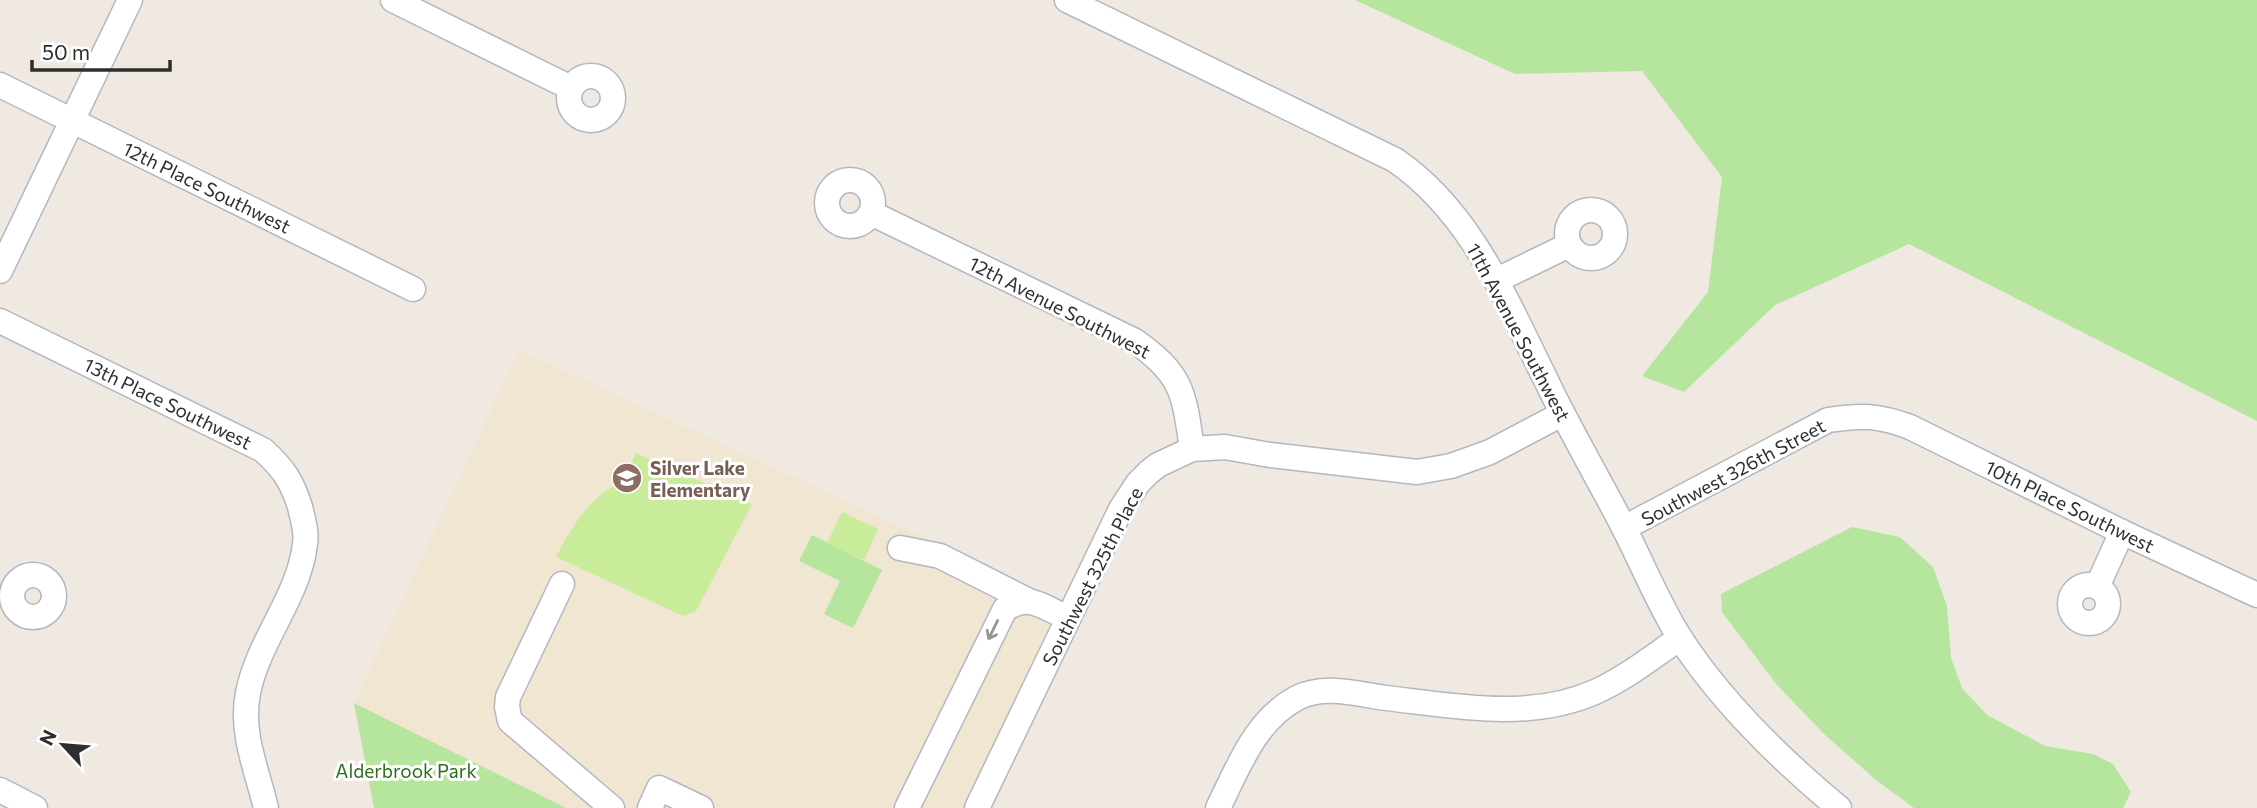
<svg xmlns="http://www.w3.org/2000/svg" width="2257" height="808" font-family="Commissioner,sans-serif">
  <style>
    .education { fill: #f0e6d1 }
    .green { fill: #b6e59e }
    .pitch { fill: #c9ec9a }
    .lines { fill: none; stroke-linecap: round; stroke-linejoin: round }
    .minor-casing { stroke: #b4b7c1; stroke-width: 27 }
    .minor { stroke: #fff; stroke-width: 24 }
    .oneway { stroke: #969696 }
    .labels { text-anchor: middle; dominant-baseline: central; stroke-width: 6; stroke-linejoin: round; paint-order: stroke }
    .street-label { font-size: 19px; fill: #2e2e2e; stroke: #fff }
    .education-label { font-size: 19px; font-weight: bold; fill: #785e54; stroke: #fff; text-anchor: start }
    .park-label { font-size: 19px; fill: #2c6e1b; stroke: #fff }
  </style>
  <rect width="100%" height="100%" fill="#efe9e1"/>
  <path class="education" d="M519 350 1073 606 977 808H566L354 703Z"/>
  <g class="green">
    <path d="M1355 0H2257V421L1909 244 1775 305 1684 392 1642 376 1708 292 1722 177 1642 71 1515 74Z"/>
    <path d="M1852 527 1900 537 1933 567 1947 606 1951 658 1962 688 1987 715 2045 746 2093 754 2113 764 2131 792 2123 808H1914L1876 780 1824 734 1777 685 1722 612 1721 594Z"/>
    <path d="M812 535 882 570 853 628 824 614 840 581 799 561Z"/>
    <path d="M354 703 566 808H374Z"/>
  </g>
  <g class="pitch">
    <path d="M636 453 752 504 696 611 683 616 556 557C572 526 590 496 623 481Z"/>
    <path d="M842 512 878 529 864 560 827 543Z"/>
  </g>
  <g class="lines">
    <g class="minor-casing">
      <g id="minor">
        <path d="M393 0 571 88"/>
        <path d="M1067 0 1395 160C1471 212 1506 300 1546 380 1570 431 1599 479 1625 530 1643 565 1659 605 1680 638 1722 703 1780 759 1839 808"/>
        <circle cx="591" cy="98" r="22"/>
        <path d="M0 85 413 289"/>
        <circle cx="850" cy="203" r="23"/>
        <circle cx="1591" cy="234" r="24"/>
        <path d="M871 213 1135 341C1183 375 1184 393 1192 449"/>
        <path d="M0 271 130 0"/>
        <path d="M1497 280 1569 245"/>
        <path d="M0 321 263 450C283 468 292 481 300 507 303 519 307 532 305 544 299 597 258 641 248 693 240 733 257 770 266 808"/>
        <path d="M1624 528 1828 420C1861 415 1878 415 1910 427L2122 532 2257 595"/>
        <path d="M900 548 940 556 1029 601"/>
        <circle cx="33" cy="596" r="21"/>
        <path d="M562 584 508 697 507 707 510 721 612 808"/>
        <circle cx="2089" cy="604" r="19"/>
        <path d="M2097 587 2122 532"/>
        <path d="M0 790 35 808"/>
        <path d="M650 808 659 788 701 808"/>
        <path d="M907 808 1005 609C1031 593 1042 607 1068 618"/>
        <path d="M977 808 1121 509 1138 483 1149 472 1158 465 1192 449 1225 447 1270 455 1417 472 1451 466 1490 452 1562 414"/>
        <path d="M1218 808C1238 768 1255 720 1297 698 1324 684 1357 694 1386 698 1454 706 1529 721 1595 692 1626 678 1652 657 1680 638"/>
      </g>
    </g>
    <use href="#minor" class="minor"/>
  </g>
  <defs><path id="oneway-shaft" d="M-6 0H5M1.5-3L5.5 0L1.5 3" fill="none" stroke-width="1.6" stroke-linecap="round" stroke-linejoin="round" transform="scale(1.75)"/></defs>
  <use class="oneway" href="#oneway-shaft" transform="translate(993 630) rotate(116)"/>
  <defs>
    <g id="school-disc" transform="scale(1.575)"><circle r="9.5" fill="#8d6e63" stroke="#fff"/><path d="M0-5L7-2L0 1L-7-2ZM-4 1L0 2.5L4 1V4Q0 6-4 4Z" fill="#fff"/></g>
  </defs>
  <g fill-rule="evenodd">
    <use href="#school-disc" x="627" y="478"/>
  </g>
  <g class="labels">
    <g class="street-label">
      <text transform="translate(207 187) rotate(26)">12th Place Southwest</text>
      <text transform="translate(1060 307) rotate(27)">12th Avenue Southwest</text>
      <text transform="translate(1519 332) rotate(62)">11th Avenue Southwest</text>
      <text transform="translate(168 403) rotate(26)">13th Place Southwest</text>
      <text transform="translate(1733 472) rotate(-28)">Southwest 326th Street</text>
      <text transform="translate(2070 506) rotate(26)">10th Place Southwest</text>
      <text transform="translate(1092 576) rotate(-63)">Southwest 325th Place</text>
    </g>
    <g class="education-label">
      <text x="650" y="467">Silver Lake<tspan x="650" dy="22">Elementary</tspan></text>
    </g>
    <g class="park-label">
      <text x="406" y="770">Alderbrook Park</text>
    </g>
  </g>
  <g transform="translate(63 745) rotate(296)" stroke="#ffffff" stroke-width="5" paint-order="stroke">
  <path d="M0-5L12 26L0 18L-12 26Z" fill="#2e2e2e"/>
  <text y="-10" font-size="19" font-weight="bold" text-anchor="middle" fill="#2e2e2e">N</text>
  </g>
  <path d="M32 60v10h138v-10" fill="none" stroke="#2e2e2e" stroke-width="3.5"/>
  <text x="42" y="60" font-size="21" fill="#2e2e2e" stroke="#ffffff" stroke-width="5" paint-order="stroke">50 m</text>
</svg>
